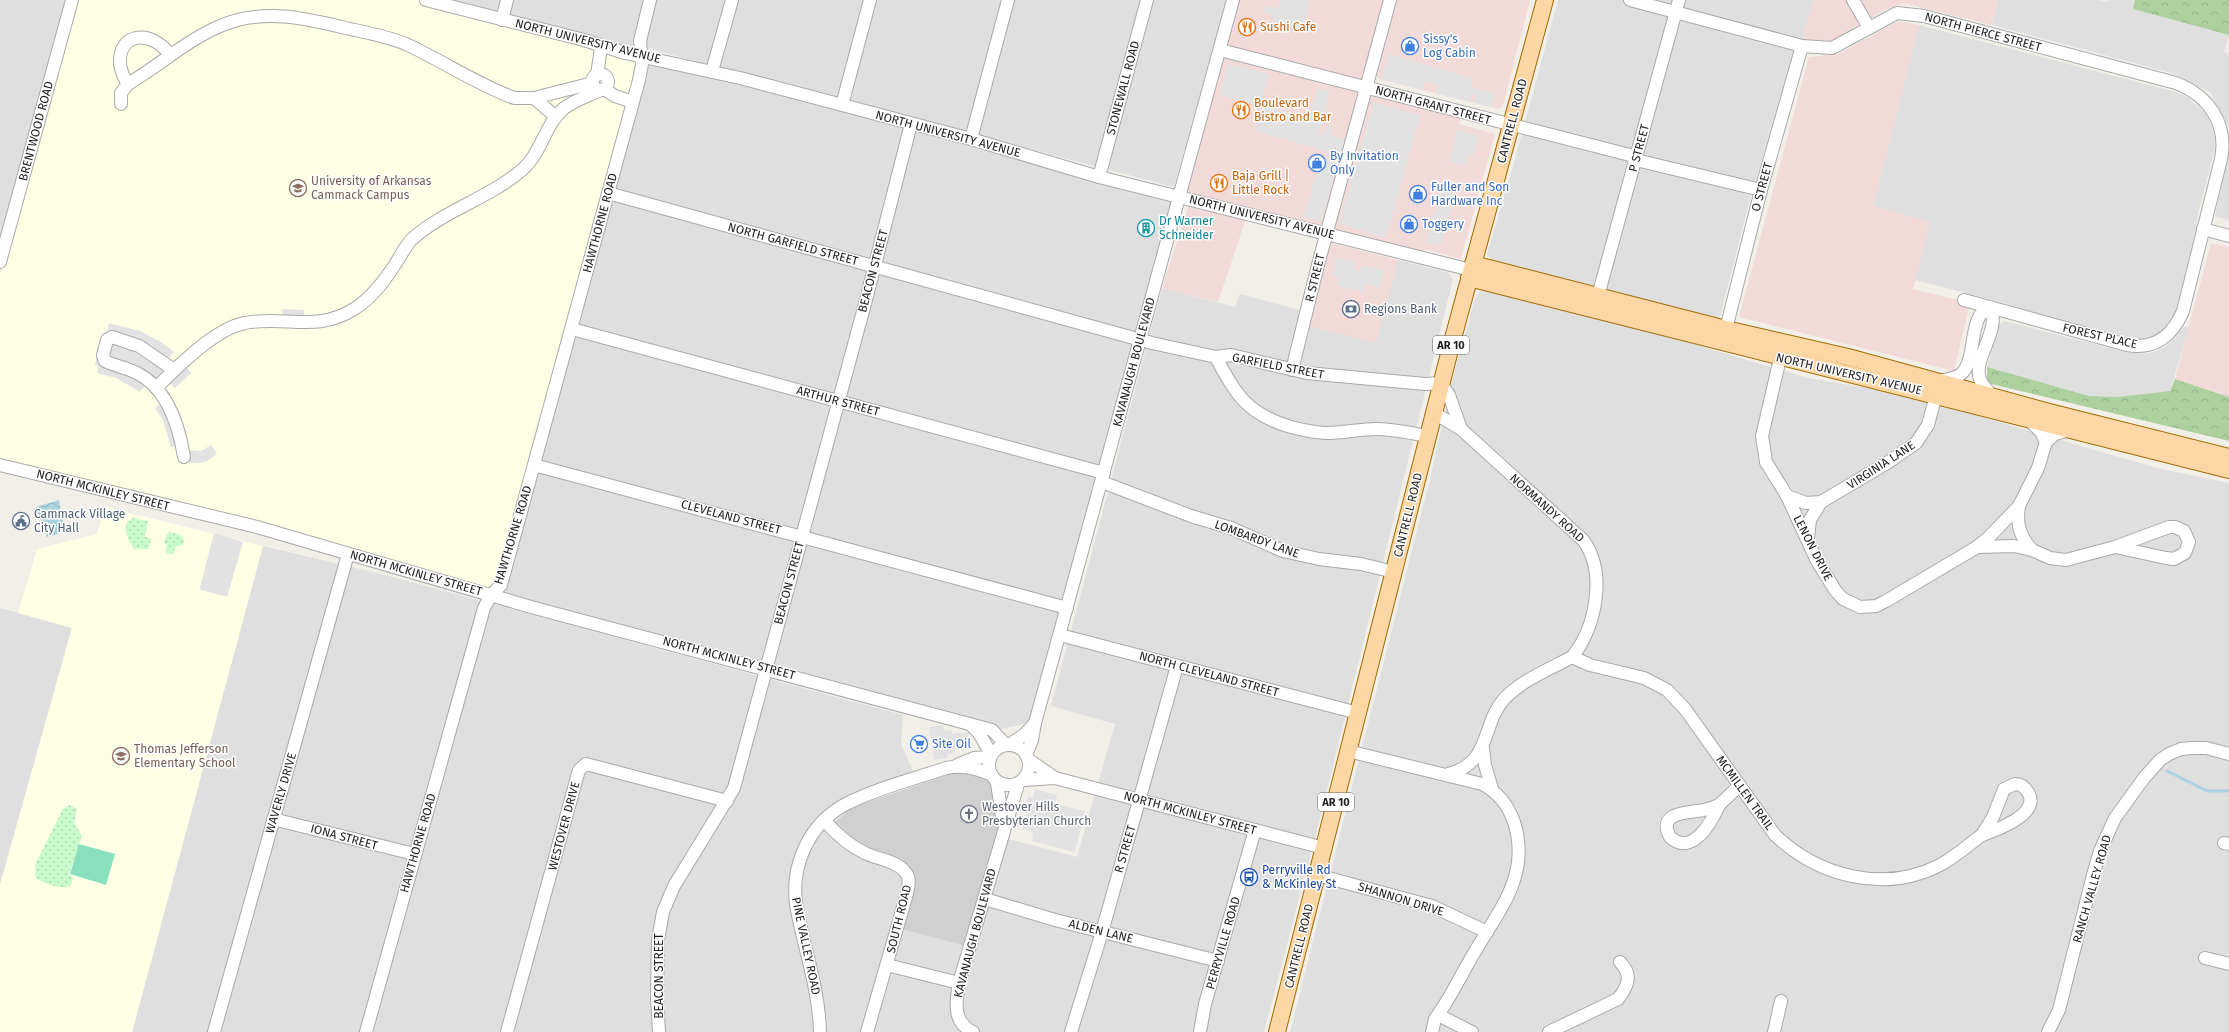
<svg xmlns="http://www.w3.org/2000/svg" width="2229" height="1032" font-family="'Fira Sans',sans-serif">
  <style>
    .residential { fill: #e0dfdf }
    .commercial { fill: #f2dad9 }
    .education { fill: #ffffe5 }
    .religious { fill: #d0d0d0 }
    .forest { fill: url(#forest-crowns) }
    .park { fill: url(#park-dots) }
    .pitch { fill: #88e0be }
    .parking { fill: #e2e2e2 }
    .water { fill: url(#water-waves) }
    .lines { fill: none; stroke-linecap: round; stroke-linejoin: round }
    .stream { stroke: #aad3df; stroke-width: 3 }
    .minor-casing { stroke: #a9a9a9; stroke-width: 14 }
    .major-casing { stroke: #a06b00; stroke-width: 18 }
    .minor { stroke: #fff; stroke-width: 12 }
    .major { stroke: #fcd6a4; stroke-width: 16 }
    .labels { text-anchor: middle; dominant-baseline: central; stroke-width: 3; stroke-linejoin: round; paint-order: stroke }
    .shield { fill: #fff; stroke: #646464; stroke-width: 1 }
    .shield-label { font-size: 11px; font-weight: bold; fill: #222 }
    .food-label { font-size: 12px; fill: #c56008; stroke: #fff; text-anchor: start }
    .street-label { font-size: 12px; fill: #222; stroke: #fff }
    .shop-label { font-size: 12px; fill: #366cbe; stroke: #fff; text-anchor: start }
    .education-label { font-size: 12px; fill: #785e54; stroke: #fff; text-anchor: start }
    .culture-label { font-size: 12px; fill: #0d838f; stroke: #fff; text-anchor: start }
    .service-label { font-size: 12px; fill: #4e5e75; stroke: #fff; text-anchor: start }
    .worship-label { font-size: 12px; fill: #5b616d; stroke: #fff; text-anchor: start }
    .transit-label { font-size: 12px; fill: #164399; stroke: #fff; text-anchor: start }
  </style>
  <defs>
    <pattern id="forest-crowns" width="20" height="18" patternUnits="userSpaceOnUse"><rect width="20" height="18" fill="#add19e"/><path d="M2 6a3 3 0 1 1 6 0M12 15a3 3 0 1 1 6 0" fill="none" stroke="#95b388"/></pattern>
    <pattern id="park-dots" width="8" height="8" patternUnits="userSpaceOnUse"><rect width="8" height="8" fill="#c8facc"/><path d="M2 2h.1M6 6h.1" fill="none" stroke="#acd6af" stroke-width="1.8" stroke-linecap="round"/></pattern>
    <pattern id="water-waves" width="16" height="10" patternUnits="userSpaceOnUse"><rect width="16" height="10" fill="#aad3df"/><path d="M0 5q4-4 8 0t8 0" fill="none" stroke="#92b5bf"/></pattern>
  </defs>
  <rect width="100%" height="100%" fill="#f2efe9"/>
  <g class="residential">
    <path d="M0 0H72L0 262Z"/>
    <path d="M426 0H650L641 57 1179 196 1030 720 1021 725 1000 729 977 726 491 595Z"/>
    <path d="M654 0H1226L1174 187 646 48V30Z"/>
    <path d="M1558 0H1813L1802 40 1795 48 1749 203 1720 316 1715 321 1492 261 1487 254 1512 170Z"/>
    <path d="M1998 0H2098L2107 2 2108 0H2135L2133 9 2229 35 2224 52 2229 54V127L2210 92 2175 74 1992 25Z"/>
    <path d="M1919 25 2172 91 2187 97 2207 115 2214 134 2215 148 2198 214 2193 251 2173 322 2155 338 2140 342 2051 321 2008 304 1915 280 1930 222 1873 206Z"/>
    <path d="M2229 131V221L2215 216 2227 159Z"/>
    <path d="M1398 260 1447 272 1453 279 1317 830 1264 1032H132L263 546 385 575 903 715 901 744 914 773 824 820 837 835 1001 837 1077 857 1115 724 1051 706 1162 288 1235 307 1240 294 1300 310 1298 323 1376 342Z"/>
    <path d="M1480 291 1502 293 1653 332 1808 378 1913 396 1921 401 1947 407 2157 468 2229 483V1032H1290L1429 483 1452 381 1475 299Z"/>
    <path d="M2004 321 2129 353H2150L2167 346 2184 327H2189L2170 391 2118 397 2089 396 1987 367 1998 326Z"/>
    <path d="M0 608 72 627 0 885Z"/>
  </g>
  <g class="commercial">
    <path d="M1233 0H1390L1366 87 1462 113 1459 124 1495 134 1461 259 1424 249 1421 257 1179 196Z"/>
    <path d="M1397 0H1530L1503 106 1499 109 1379 79 1376 74Z"/>
    <path d="M1813 0H1998L1992 25 1903 3 1884 10 1827 44 1802 40Z"/>
    <path d="M1899 21 1919 25 1873 206 1930 222 1913 289 1970 303 1954 371 1739 317 1809 57 1838 54Z"/>
    <path d="M1188 207 1246 219 1218 302 1162 288Z"/>
    <path d="M1331 243 1398 260 1376 343 1308 326Z"/>
    <path d="M2211 243 2229 247V397L2175 379Z"/>
  </g>
  <g class="education">
    <path d="M72 0H426L641 57 516 531 491 595 0 464V262Z"/>
    <path d="M105 507 263 546 132 1032H0V885L72 628 18 613 37 549 97 534Z"/>
  </g>
  <path class="religious" d="M961 770 981 774 994 785 1003 829 971 947 897 928 909 879 829 826 853 807Z"/>
  <g class="forest">
    <path d="M2135 0H2229V35L2133 9Z"/>
    <path d="M1987 367 2089 396 2118 397 2170 391 2175 379 2229 397V441L1987 383Z"/>
  </g>
  <g class="park">
    <path d="M133 518 148 521 145 536 151 539 149 549H134C128 539 119 525 133 518Z"/>
    <path d="M170 532 181 535 184 541 183 545 176 546 173 554 166 553 167 545 164 542 167 534Z"/>
    <path d="M69 805 77 809 74 823 82 836 69 874 73 877 71 885C62 891 44 883 36 878L35 865 63 809Z"/>
  </g>
  <path class="pitch" d="M79 844 115 854 106 885 70 874Z"/>
  <g class="parking">
    <path d="M1280 0H1310L1302 30 1279 24 1276 31H1274L1276 23 1272 21 1274 15 1264 12 1265 6 1277 9Z"/>
    <path d="M1389 54 1473 78 1471 87 1495 93 1491 107 1474 103 1476 95H1472L1470 102 1436 93 1438 85 1425 81 1422 90 1382 79Z"/>
    <path d="M1230 64 1269 74 1262 100 1253 97 1252 104 1220 95 1228 65Z"/>
    <path d="M1318 88 1330 91 1315 148 1255 131 1263 105 1289 112 1288 118 1293 119 1297 112 1310 115Z"/>
    <path d="M1374 102 1420 115 1386 238 1339 224Z"/>
    <path d="M1327 125 1332 127 1330 135 1345 139 1340 155 1316 149 1320 134 1324 135Z"/>
    <path d="M1457 130 1478 136 1473 155 1468 154 1465 166 1449 162Z"/>
    <path d="M1320 159 1337 163 1321 221 1304 217Z"/>
    <path d="M1446 191 1455 194 1441 245 1426 243 1425 240 1427 239 1428 232 1430 231 1432 215H1435L1434 212 1438 210 1436 203 1438 202V194Z"/>
    <path d="M1336 258 1355 262 1353 270 1360 272 1363 265 1384 270 1379 288 1365 284 1363 292 1337 286 1339 277 1332 276Z"/>
    <path d="M283 309 304 310V318H282Z"/>
    <path d="M109 323 140 331 161 342 174 352 168 359 172 363 179 358 191 373 175 388 170 383 164 389 180 416 188 450 201 451 211 445 217 454 207 461 199 463 178 462V448L176 446 171 447 163 420 155 408 161 403 159 399 146 385 140 392 116 378 97 373 98 366 95 365 98 349 103 333 107 331Z"/>
    <path d="M214 533 243 542 227 597 201 590 200 588Z"/>
    <path d="M943 725 944 731 952 730V734L968 732 970 746 955 748V753L947 754 948 758 934 760 929 727Z"/>
    <path d="M1035 789 1057 795 1055 804 1085 811 1075 852 1032 841 1033 832 1022 829 1029 803 1027 802 1028 796 1033 798Z"/>
  </g>
  <path class="water" d="M59 500 65 532 47 537 36 507Z"/>
  <g class="lines">
    <path class="stream" d="M2167 771 2207 791H2229"/>
    <g class="minor-casing">
      <g id="minor">
        <path d="M426 0 584 40 625 53 740 78 971 139 1099 177 1471 270"/>
        <path d="M1630 0 1802 46 1832 48 1897 13 1924 16 2176 83C2209 96 2228 124 2221 159L2183 311C2173 335 2155 350 2127 345L1964 300"/>
        <path d="M1853 0 1869 28"/>
        <path d="M502 20 507 0"/>
        <path d="M1220 50 1630 155 1636 160 1761 190"/>
        <path d="M712 71 732 0"/>
        <circle cx="600" cy="82" r="8"/>
        <path d="M597 75 601 47"/>
        <path d="M128 84C124 78 121 71 120 64 118 31 153 30 170 55"/>
        <path d="M604 89 615 96 633 102"/>
        <path d="M534 98 556 117"/>
        <path d="M121 104V93L128 84C160 65 189 38 225 24 267 8 308 19 350 29 369 33 390 37 408 45 444 62 477 84 514 98H534L593 83"/>
        <path d="M842 105 870 0"/>
        <path d="M971 139 1008 0"/>
        <path d="M1099 177 1147 0"/>
        <path d="M608 193 1152 343 1216 357 1231 355 1307 373 1425 384 1441 383 1449 395 1461 429"/>
        <path d="M2203 229 2229 236"/>
        <path d="M0 262 72 0"/>
        <path d="M1598 296 1679 0"/>
        <path d="M572 329 1104 473"/>
        <path d="M1726 329 1761 190 1802 46"/>
        <path d="M1782 350 1762 436 1766 462 1787 496 1816 559 1835 590 1843 599 1860 607 1876 606 1886 601 1977 547 1988 538 2019 506 2038 468 2046 442 2055 434 2071 430"/>
        <path d="M1216 357C1235 395 1249 415 1291 427 1303 430 1315 433 1327 433 1343 433 1360 429 1376 429 1393 429 1410 433 1428 436"/>
        <path d="M174 370 139 346 112 337 107 340 103 355 105 361C115 366 127 368 137 373 167 388 179 426 184 457"/>
        <path d="M1292 370 1319 261 1390 0"/>
        <path d="M1940 381C1946 379 1955 379 1961 374 1978 359 1967 315 1990 307 2002 329 1972 359 1980 379 1982 386 1988 391 1993 396"/>
        <path d="M156 388C177 367 216 328 245 323 285 315 316 333 354 309 372 298 385 280 396 263 401 255 405 247 411 240 444 210 490 198 523 169 541 153 545 125 563 109 574 100 588 96 601 90"/>
        <path d="M1434 413 1461 429 1583 540C1607 572 1596 628 1572 657 1550 669 1522 680 1504 699 1481 725 1492 763 1448 774"/>
        <path d="M2028 419 2041 432 2046 442"/>
        <path d="M0 465 257 527 531 607 992 730 1006 745"/>
        <path d="M534 465 1067 608"/>
        <path d="M1102 482 1191 516 1231 528 1283 551 1319 559 1361 564 1394 572"/>
        <path d="M1787 496 1806 503 1821 502"/>
        <path d="M2019 506C2016 525 2020 536 2032 550"/>
        <path d="M1808 538 1810 520 1821 502 1887 463 1916 443 1928 425 1936 395"/>
        <path d="M1977 547 2014 546 2032 550 2050 558 2066 560 2115 547 2166 558 2174 559 2185 553 2189 542 2184 531 2175 527H2169L2115 547"/>
        <path d="M1060 635 1358 713"/>
        <path d="M1572 657 1590 665 1644 678 1667 690 1685 709 1775 835C1818 876 1884 894 1940 865 1955 857 1968 845 1982 835"/>
        <path d="M970 724 979 733 991 754"/>
        <circle cx="1009" cy="765" r="20"/>
        <path d="M1009 745 1024 735 1035 723"/>
        <path d="M1483 748 1485 765 1492 789"/>
        <path d="M1348 751 1482 784C1498 792 1508 805 1514 822 1531 875 1499 910 1474 953 1461 975 1450 999 1435 1019L1432 1032"/>
        <path d="M1026 755 1032 740 1035 723 1233 0"/>
        <path d="M1029 760 1055 778"/>
        <path d="M957 765 974 758 990 757"/>
        <path d="M1023 780 1055 778 1324 848"/>
        <path d="M997 783 1003 822"/>
        <path d="M2015 784C2021 784 2026 788 2029 794 2039 815 1996 830 1982 835L1993 817 2004 789Z"/>
        <path d="M1719 805C1711 823 1692 857 1670 837 1656 811 1690 813 1704 810 1709 809 1714 807 1719 805Z"/>
        <path d="M1719 805 1739 786"/>
        <path d="M273 819 414 854"/>
        <path d="M824 820C836 834 848 845 865 853 877 859 898 861 906 873 911 879 908 889 906 897L867 1032"/>
        <path d="M2224 843 2229 844"/>
        <path d="M1317 875 1432 906 1487 932"/>
        <path d="M985 899 1055 920 1218 961"/>
        <path d="M2205 958 2229 964"/>
        <path d="M887 965 959 983"/>
        <path d="M1438 1015 1472 1032"/>
        <path d="M214 1032 348 554"/>
        <path d="M366 1032 484 608 491 595 501 585 639 80 642 64 640 41 650 0"/>
        <path d="M507 1032 579 770 586 764 727 801"/>
        <path d="M659 1032 657 998 658 940 663 912 674 886 734 788 866 300 911 124"/>
        <path d="M820 1032C819 990 805 951 797 910 789 868 808 824 846 804 877 788 914 779 946 768 962 765 975 768 990 774"/>
        <path d="M973 1032C952 1022 956 1002 959 983L1018 784"/>
        <path d="M1071 1032 1102 932 1177 666"/>
        <path d="M1200 1032 1205 1004 1255 830"/>
        <path d="M1549 1032 1618 999C1628 986 1633 975 1620 962"/>
        <path d="M1774 1032 1781 1001"/>
        <path d="M2048 1032 2059 1010 2093 875 2100 851 2115 818 2144 778 2160 760 2169 754 2181 749 2192 748H2206L2229 754"/>
      </g>
    </g>
    <g class="major-casing">
      <g id="major">
        <path d="M1473 264 1726 329 1848 357 2053 413 2229 457"/>
        <path d="M1469 278 2229 470"/>
        <path d="M1277 1032 1452 342 1545 0"/>
      </g>
    </g>
    <use href="#minor" class="minor"/>
    <use href="#major" class="major"/>
  </g>
  <defs>
    <g id="restaurant-ring" transform="scale(0.9)"><circle r="9.5" fill="#fff" stroke="#e8710a" stroke-width="1.5"/><path d="M-5-6h1v4h1v-4h1v4h1v-4h1v5L-1.5 .5V6h-2V.5L-5-1ZM5-6V6H3V1.5H1.5Q1.5-4 5-6Z" fill="#e8710a"/></g>
    <g id="shop-ring" transform="scale(0.9)"><circle r="9.5" fill="#fff" stroke="#3f7fe0" stroke-width="1.5"/><path d="M-5-2.5h2.3a2.7 3.5 0 0 1 5.4 0H5L5.5 6h-11ZM-1.5-2.5h3a1.5 2.3 0 0 0-3 0Z" fill="#3f7fe0"/></g>
    <g id="university-ring" transform="scale(0.9)"><circle r="9.5" fill="#fff" stroke="#8d6e63" stroke-width="1.5"/><path d="M0-5L7-2L0 1L-7-2ZM-4 1L0 2.5L4 1V4Q0 6-4 4Z" fill="#8d6e63"/></g>
    <g id="building-ring" transform="scale(0.9)"><circle r="9.5" fill="#fff" stroke="#0f9aa8" stroke-width="1.5"/><path d="M-4-6H4V6H1V3H-1V6H-4ZM-2.5-4.3h1.7v1.8h-1.7ZM.8-4.3h1.7v1.8H.8ZM-2.5-1h1.7V.8h-1.7ZM.8-1h1.7V.8H.8Z" fill="#0f9aa8"/></g>
    <g id="bank-ring" transform="scale(0.9)"><circle r="9.5" fill="#fff" stroke="#5c6f8a" stroke-width="1.5"/><path d="M-6-4H6V4H-6ZM0-2.3a2.3 2.3 0 1 0 0 4.6a2.3 2.3 0 1 0 0-4.6Z" fill="#5c6f8a"/></g>
    <g id="civic-ring" transform="scale(0.9)"><circle r="9.5" fill="#fff" stroke="#5c6f8a" stroke-width="1.5"/><path d="M-.6-6.5H3V-4.5H.6V-3L4-1V1h2V6H-6V1h2V-1L-.6-3ZM-1.2 2.5V6h2.4V2.5Z" fill="#5c6f8a"/></g>
    <g id="supermarket-ring" transform="scale(0.9)"><circle r="9.5" fill="#fff" stroke="#3f7fe0" stroke-width="1.5"/><path d="M-6-5.5h2.5l.6 2H6L4.5 2H-2.5L-4.4-4H-6ZM-1.5 3.2a1.3 1.3 0 1 0 .1 0ZM3 3.2a1.3 1.3 0 1 0 .1 0Z" fill="#3f7fe0"/></g>
    <g id="school-ring" transform="scale(0.9)"><circle r="9.5" fill="#fff" stroke="#8d6e63" stroke-width="1.5"/><path d="M0-5L7-2L0 1L-7-2ZM-4 1L0 2.5L4 1V4Q0 6-4 4Z" fill="#8d6e63"/></g>
    <g id="church-ring" transform="scale(0.9)"><circle r="9.5" fill="#fff" stroke="#6b7280" stroke-width="1.5"/><path d="M-1.2-6h2.4v3.5h3.3v2.4h-3.3V6h-2.4V-.1h-3.3v-2.4h3.3Z" fill="#6b7280"/></g>
    <g id="bus-ring" transform="scale(0.9)"><circle r="9.5" fill="#fff" stroke="#1a4fb4" stroke-width="1.5"/><path d="M-5-6H5V4H4V6H2V4H-2V6H-4V4H-5ZM-3.5-4V0h7V-4ZM-3.5 1.2v1.5H-2V1.2ZM2 1.2v1.5H3.5V1.2Z" fill="#1a4fb4"/></g>
  </defs>
  <g fill-rule="evenodd">
    <use href="#restaurant-ring" x="1247" y="27"/>
    <use href="#shop-ring" x="1410" y="46"/>
    <use href="#restaurant-ring" x="1241" y="110"/>
    <use href="#shop-ring" x="1317" y="163"/>
    <use href="#restaurant-ring" x="1219" y="183"/>
    <use href="#university-ring" x="298" y="188"/>
    <use href="#shop-ring" x="1418" y="194"/>
    <use href="#shop-ring" x="1409" y="224"/>
    <use href="#building-ring" x="1146" y="228"/>
    <use href="#bank-ring" x="1351" y="309"/>
    <use href="#civic-ring" x="21" y="521"/>
    <use href="#supermarket-ring" x="919" y="744"/>
    <use href="#school-ring" x="121" y="756"/>
    <use href="#church-ring" x="969" y="814"/>
    <use href="#bus-ring" x="1249" y="877"/>
  </g>
  <g class="labels">
    <g class="shield">
      <rect x="1433" y="336" width="36" height="18" rx="3"/>
      <rect x="1318" y="793" width="36" height="18" rx="3"/>
    </g>
    <g class="shield-label">
      <text x="1451" y="345">AR 10</text>
      <text x="1336" y="802">AR 10</text>
    </g>
    <g class="food-label">
      <text x="1260" y="27">Sushi Cafe</text>
      <text x="1254" y="103">Boulevard<tspan x="1254" dy="14">Bistro and Bar</tspan></text>
      <text x="1232" y="176">Baja Grill |<tspan x="1232" dy="14">Little Rock</tspan></text>
    </g>
    <g class="street-label">
      <text transform="translate(1983 32) rotate(15)">NORTH PIERCE STREET</text>
      <text transform="translate(588 41) rotate(14)">NORTH UNIVERSITY AVENUE</text>
      <text transform="translate(1123 88) rotate(-75)">STONEWALL ROAD</text>
      <text transform="translate(1433 105) rotate(15)">NORTH GRANT STREET</text>
      <text transform="translate(1512 121) rotate(-75)">CANTRELL ROAD</text>
      <text transform="translate(36 131) rotate(-75)">BRENTWOOD ROAD</text>
      <text transform="translate(948 134) rotate(15)">NORTH UNIVERSITY AVENUE</text>
      <text transform="translate(1639 148) rotate(-75)">P STREET</text>
      <text transform="translate(1762 187) rotate(-75)">O STREET</text>
      <text transform="translate(1262 217) rotate(14)">NORTH UNIVERSITY AVENUE</text>
      <text transform="translate(600 223) rotate(-75)">HAWTHORNE ROAD</text>
      <text transform="translate(793 244) rotate(15)">NORTH GARFIELD STREET</text>
      <text transform="translate(873 271) rotate(-75)">BEACON STREET</text>
      <text transform="translate(1315 278) rotate(-76)">R STREET</text>
      <text transform="translate(2100 336) rotate(13)">FOREST PLACE</text>
      <text transform="translate(1134 362) rotate(-75)">KAVANAUGH BOULEVARD</text>
      <text transform="translate(1278 366) rotate(11)">GARFIELD STREET</text>
      <text transform="translate(1849 374) rotate(13)">NORTH UNIVERSITY AVENUE</text>
      <text transform="translate(838 401) rotate(15)">ARTHUR STREET</text>
      <text transform="translate(1881 465) rotate(-33)">VIRGINIA LANE</text>
      <text transform="translate(103 490) rotate(14)">NORTH MCKINLEY STREET</text>
      <text transform="translate(1547 508) rotate(42)">NORMANDY ROAD</text>
      <text transform="translate(1408 515) rotate(-76)">CANTRELL ROAD</text>
      <text transform="translate(731 517) rotate(15)">CLEVELAND STREET</text>
      <text transform="translate(513 535) rotate(-73)">HAWTHORNE ROAD</text>
      <text transform="translate(1257 539) rotate(20)">LOMBARDY LANE</text>
      <text transform="translate(1813 548) rotate(63)">LENON DRIVE</text>
      <text transform="translate(416 573) rotate(16)">NORTH MCKINLEY STREET</text>
      <text transform="translate(789 583) rotate(-75)">BEACON STREET</text>
      <text transform="translate(729 658) rotate(15)">NORTH MCKINLEY STREET</text>
      <text transform="translate(1209 674) rotate(15)">NORTH CLEVELAND STREET</text>
      <text transform="translate(281 793) rotate(-74)">WAVERLY DRIVE</text>
      <text transform="translate(1745 793) rotate(54)">MCMILLEN TRAIL</text>
      <text transform="translate(1190 813) rotate(15)">NORTH MCKINLEY STREET</text>
      <text transform="translate(564 826) rotate(-75)">WESTOVER DRIVE</text>
      <text transform="translate(344 837) rotate(15)">IONA STREET</text>
      <text transform="translate(418 843) rotate(-74)">HAWTHORNE ROAD</text>
      <text transform="translate(1125 849) rotate(-74)">R STREET</text>
      <text transform="translate(2092 889) rotate(-74)">RANCH VALLEY ROAD</text>
      <text transform="translate(1401 899) rotate(17)">SHANNON DRIVE</text>
      <text transform="translate(899 919) rotate(-76)">SOUTH ROAD</text>
      <text transform="translate(1101 931) rotate(14)">ALDEN LANE</text>
      <text transform="translate(975 933) rotate(-75)">KAVANAUGH BOULEVARD</text>
      <text transform="translate(1223 943) rotate(-74)">PERRYVILLE ROAD</text>
      <text transform="translate(806 946) rotate(78)">PINE VALLEY ROAD</text>
      <text transform="translate(1299 946) rotate(-76)">CANTRELL ROAD</text>
      <text transform="translate(659 976) rotate(-90)">BEACON STREET</text>
    </g>
    <g class="shop-label">
      <text x="1423" y="39">Sissy's<tspan x="1423" dy="14">Log Cabin</tspan></text>
      <text x="1330" y="156">By Invitation<tspan x="1330" dy="14">Only</tspan></text>
      <text x="1431" y="187">Fuller and Son<tspan x="1431" dy="14">Hardware Inc</tspan></text>
      <text x="1422" y="224">Toggery</text>
      <text x="932" y="744">Site Oil</text>
    </g>
    <g class="education-label">
      <text x="311" y="181">University of Arkansas<tspan x="311" dy="14">Cammack Campus</tspan></text>
      <text x="134" y="749">Thomas Jefferson<tspan x="134" dy="14">Elementary School</tspan></text>
    </g>
    <g class="culture-label">
      <text x="1159" y="221">Dr Warner<tspan x="1159" dy="14">Schneider</tspan></text>
    </g>
    <g class="service-label">
      <text x="1364" y="309">Regions Bank</text>
      <text x="34" y="514">Cammack Village<tspan x="34" dy="14">City Hall</tspan></text>
    </g>
    <g class="worship-label">
      <text x="982" y="807">Westover Hills<tspan x="982" dy="14">Presbyterian Church</tspan></text>
    </g>
    <g class="transit-label">
      <text x="1262" y="870">Perryville Rd<tspan x="1262" dy="14">&amp; McKinley St</tspan></text>
    </g>
  </g>
</svg>
